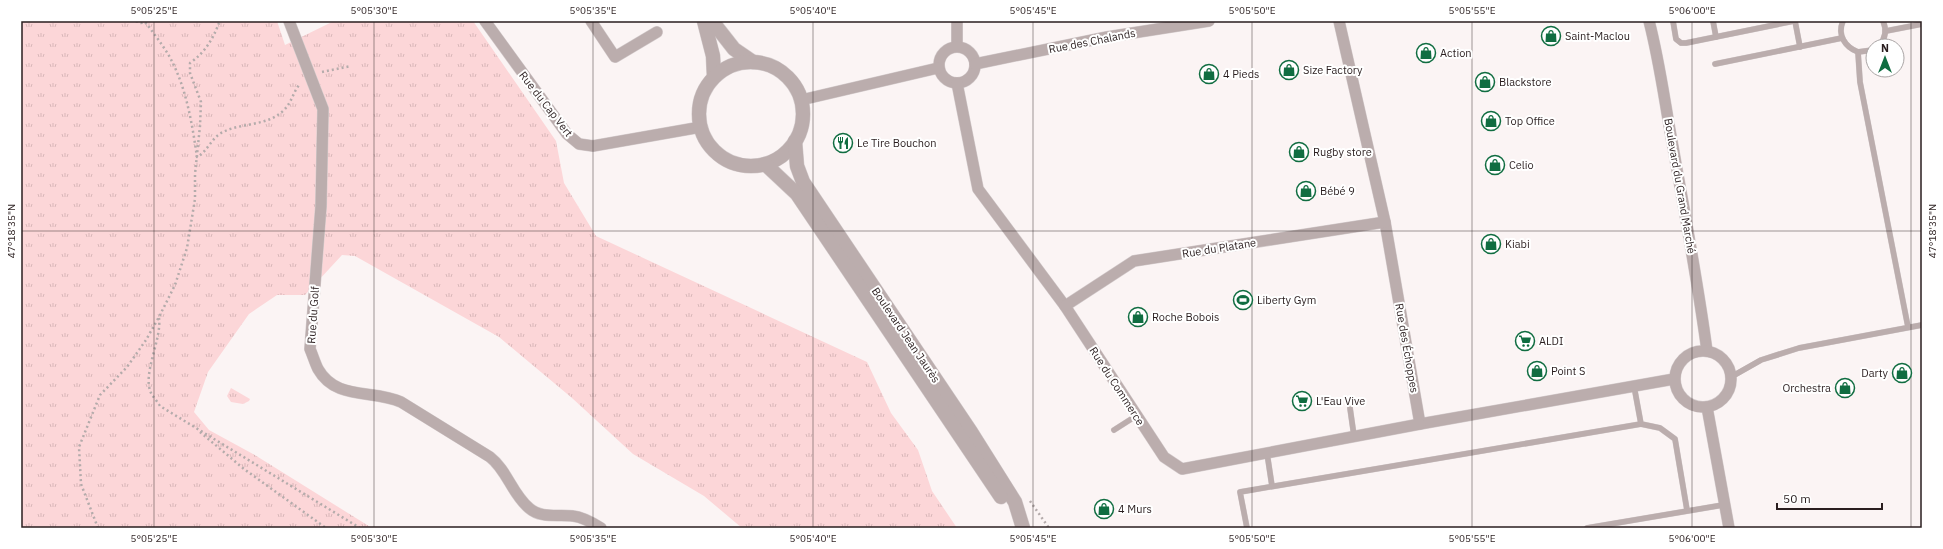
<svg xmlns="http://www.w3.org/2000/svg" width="1943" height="549" font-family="'IBM Plex Sans',sans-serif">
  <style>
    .grass { fill: url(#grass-tufts) }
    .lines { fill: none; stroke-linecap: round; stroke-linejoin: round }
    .service-casing { stroke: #d5cdce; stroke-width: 6 }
    .minor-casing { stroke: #d5cdce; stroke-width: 12 }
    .tertiary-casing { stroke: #d5cdce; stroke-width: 15 }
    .path { stroke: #b4abab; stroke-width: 2.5; stroke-dasharray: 2 3; stroke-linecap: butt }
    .service { stroke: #bbadad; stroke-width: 5.5 }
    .minor { stroke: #bbadad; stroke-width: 11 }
    .tertiary { stroke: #bbadad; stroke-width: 14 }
    .ticks { fill: none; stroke: #2a1e1f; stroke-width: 1; stroke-opacity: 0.45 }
    .labels { text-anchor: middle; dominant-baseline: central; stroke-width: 4; stroke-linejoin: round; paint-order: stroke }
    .poi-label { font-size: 11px; fill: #2a1e1f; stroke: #fff; text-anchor: start }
    .street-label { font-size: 11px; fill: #2a1e1f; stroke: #fff }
    .neatline { fill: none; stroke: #2a1e1f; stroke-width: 1.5 }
    .ticks-label { font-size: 10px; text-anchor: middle; fill: #2a1e1f }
  </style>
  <defs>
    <pattern id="grass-tufts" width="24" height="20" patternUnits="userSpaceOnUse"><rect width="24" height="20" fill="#fcd6d8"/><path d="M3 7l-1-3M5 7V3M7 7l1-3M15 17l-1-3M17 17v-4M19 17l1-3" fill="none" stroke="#d8b7b9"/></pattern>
  </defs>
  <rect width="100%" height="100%" fill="#fbf4f4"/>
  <g class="grass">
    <path d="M21 21H277L285 45 334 21H473L556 141 564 183 596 236 867 362 891 413 918 450 932 491 957 528H742L704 496 633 454 572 398 499 337 355 256 342 255 305 295H277L249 314 208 372 194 412 209 430 253 454 372 528H21Z"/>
    <path d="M231 388 250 399 249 401 243 404 231 402 227 396Z"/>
  </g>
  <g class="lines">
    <g class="service-casing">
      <g id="service">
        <path d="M1673 21 1676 39 1681 43H1686L1794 21"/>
        <path d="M1713 21 1716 37"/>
        <path d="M1795 21 1800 47"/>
        <path d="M1843 21C1837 35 1845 47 1858 52L1873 50"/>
        <path d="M1886 31 1922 24"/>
        <path d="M1879 46C1885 39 1887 30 1883 21"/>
        <path d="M1858 52 1860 82 1908 327"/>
        <path d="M1715 64 1842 38"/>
        <path d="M1731 377 1761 360 1799 348 1922 325"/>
        <path d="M1634 386 1641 424 1660 428 1675 439 1687 510"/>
        <path d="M1350 408 1354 436"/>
        <path d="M1114 430 1136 416"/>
        <path d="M1267 453 1272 486"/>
        <path d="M1247 528 1240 492 1641 424"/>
        <path d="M1587 528 1723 505"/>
      </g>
    </g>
    <g class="minor-casing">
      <g id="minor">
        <path d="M289 21 323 109 321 206 310 349C313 356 315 363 318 369 336 401 373 389 401 402L490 457C507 470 512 494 529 508 541 519 559 514 573 516 583 517 593 523 601 528"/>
        <path d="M485 21 567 134 579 144 593 146 701 127"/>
        <path d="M591 21 615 57 657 32"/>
        <path d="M1339 21 1385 222 1420 424 1674 379"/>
        <path d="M1649 21C1660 63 1665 105 1673 147 1685 215 1698 283 1707 351"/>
        <path d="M957 46V21"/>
        <circle cx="957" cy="65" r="18"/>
        <path d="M975 64 1107 37 1209 21"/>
        <path d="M957 83 978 189 1065 306 1164 457 1182 469 1420 424"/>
        <path d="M801 100 938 68"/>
        <path d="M1065 306 1134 261 1385 222"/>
        <circle cx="1703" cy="379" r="28"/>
        <path d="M1707 407 1729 528"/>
      </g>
    </g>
    <g class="tertiary-casing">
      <g id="tertiary">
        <path d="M704 21 713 56 714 77"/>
        <path d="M712 21 734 49 753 62"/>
        <circle cx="751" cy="114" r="52"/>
        <path d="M795 141 797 166 803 182 971 432 1015 502 1023 528"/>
        <path d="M765 164 797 194 1001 497"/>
      </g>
    </g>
    <g class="path">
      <path d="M136 21 141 23 145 22C153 32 161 43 168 54 186 85 192 123 197 157 207 152 211 139 221 133 241 122 267 127 284 110 292 102 293 92 300 84"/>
      <path d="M322 72 351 66"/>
      <path d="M159 318C162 339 142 374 151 393 153 397 157 401 160 406L360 528"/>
      <path d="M200 432 244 469 326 528"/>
      <path d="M1030 501 1049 528"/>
      <path d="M98 528 81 484 79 447 100 395 127 367 146 340 159 317 175 285 187 248 195 199V174L200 126 201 102 190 73V63C205 52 212 41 219 23"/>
    </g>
    <use href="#service" class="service"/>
    <use href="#minor" class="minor"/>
    <use href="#tertiary" class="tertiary"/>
  </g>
  <path class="ticks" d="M154 21V528M374 21V528M593 21V528M813 21V528M1033 21V528M1252 21V528M1472 21V528M1692 21V528M1911 21V528M21 231H1922"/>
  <defs>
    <g id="shop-ring" transform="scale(1)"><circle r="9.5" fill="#fff" stroke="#106d41" stroke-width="1.5"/><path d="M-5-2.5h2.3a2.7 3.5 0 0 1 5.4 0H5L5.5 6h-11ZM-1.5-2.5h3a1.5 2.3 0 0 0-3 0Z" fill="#106d41"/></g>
    <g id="restaurant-ring" transform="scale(1)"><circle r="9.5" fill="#fff" stroke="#106d41" stroke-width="1.5"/><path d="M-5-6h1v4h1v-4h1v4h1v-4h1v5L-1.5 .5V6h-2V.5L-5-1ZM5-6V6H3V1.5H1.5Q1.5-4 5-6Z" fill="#106d41"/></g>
    <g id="stadium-ring" transform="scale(1)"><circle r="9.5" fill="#fff" stroke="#106d41" stroke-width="1.5"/><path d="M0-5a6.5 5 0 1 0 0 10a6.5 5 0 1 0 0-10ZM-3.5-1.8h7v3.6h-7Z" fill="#106d41"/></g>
    <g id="supermarket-ring" transform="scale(1)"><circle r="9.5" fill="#fff" stroke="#106d41" stroke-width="1.5"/><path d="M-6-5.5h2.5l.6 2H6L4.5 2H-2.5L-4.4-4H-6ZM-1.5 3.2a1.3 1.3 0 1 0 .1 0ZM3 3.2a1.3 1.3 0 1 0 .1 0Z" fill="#106d41"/></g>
  </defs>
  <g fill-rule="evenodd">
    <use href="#shop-ring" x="1551" y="36"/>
    <use href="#shop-ring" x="1426" y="53"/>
    <use href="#shop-ring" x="1289" y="70"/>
    <use href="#shop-ring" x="1209" y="74"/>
    <use href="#shop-ring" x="1485" y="82"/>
    <use href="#shop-ring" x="1491" y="121"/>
    <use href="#restaurant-ring" x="843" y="143"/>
    <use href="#shop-ring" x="1299" y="152"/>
    <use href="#shop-ring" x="1495" y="165"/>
    <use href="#shop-ring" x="1306" y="191"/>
    <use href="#shop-ring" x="1491" y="244"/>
    <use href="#stadium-ring" x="1243" y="300"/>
    <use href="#shop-ring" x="1138" y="317"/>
    <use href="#supermarket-ring" x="1525" y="341"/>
    <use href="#shop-ring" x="1537" y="371"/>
    <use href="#shop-ring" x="1902" y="373"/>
    <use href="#shop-ring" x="1845" y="388"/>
    <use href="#supermarket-ring" x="1302" y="401"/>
    <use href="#shop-ring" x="1104" y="509"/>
  </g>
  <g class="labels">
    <g class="poi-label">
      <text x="1565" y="36">Saint-Maclou</text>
      <text x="1440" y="53">Action</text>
      <text x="1303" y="70">Size Factory</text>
      <text x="1223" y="74">4 Pieds</text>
      <text x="1499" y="82">Blackstore</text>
      <text x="1505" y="121">Top Office</text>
      <text x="857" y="143">Le Tire Bouchon</text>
      <text x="1313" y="152">Rugby store</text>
      <text x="1509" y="165">Celio</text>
      <text x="1320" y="191">Bébé 9</text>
      <text x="1505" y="244">Kiabi</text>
      <text x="1257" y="300">Liberty Gym</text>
      <text x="1152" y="317">Roche Bobois</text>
      <text x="1539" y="341">ALDI</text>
      <text x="1551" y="371">Point S</text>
      <text x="1888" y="373" text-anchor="end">Darty</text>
      <text x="1831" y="388" text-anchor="end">Orchestra</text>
      <text x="1316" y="401">L'Eau Vive</text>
      <text x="1118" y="509">4 Murs</text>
    </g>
    <g class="street-label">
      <text transform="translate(1092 41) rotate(-11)">Rue des Chalands</text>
      <text transform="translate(546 104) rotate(52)">Rue du Cap Vert</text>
      <text transform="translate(1680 186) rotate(80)">Boulevard du Grand Marché</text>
      <text transform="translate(1219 248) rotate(-9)">Rue du Platane</text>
      <text transform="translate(313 315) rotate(-86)">Rue du Golf</text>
      <text transform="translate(906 335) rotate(56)">Boulevard Jean Jaurès</text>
      <text transform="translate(1407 348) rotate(80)">Rue des Échoppes</text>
      <text transform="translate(1117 386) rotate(57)">Rue du Commerce</text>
    </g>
  </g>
  <rect width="1943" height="549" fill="none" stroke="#ffffff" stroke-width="44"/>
  <g transform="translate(1885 58)"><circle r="19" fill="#ffffff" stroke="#aaa5a5"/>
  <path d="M0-3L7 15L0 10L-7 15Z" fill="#106d41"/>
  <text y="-6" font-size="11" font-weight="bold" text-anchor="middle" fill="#2a1e1f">N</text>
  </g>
  <path d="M1777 503v6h105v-6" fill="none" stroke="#2a1e1f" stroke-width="2"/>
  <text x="1783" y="503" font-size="12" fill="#2a1e1f" stroke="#ffffff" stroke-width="3" paint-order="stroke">50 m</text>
  <rect x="22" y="22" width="1899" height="505" class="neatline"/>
  <g class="ticks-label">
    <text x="154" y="14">5°05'25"E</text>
    <text x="374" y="14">5°05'30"E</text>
    <text x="593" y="14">5°05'35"E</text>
    <text x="813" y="14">5°05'40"E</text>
    <text x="1033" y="14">5°05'45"E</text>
    <text x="1252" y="14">5°05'50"E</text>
    <text x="1472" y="14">5°05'55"E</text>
    <text x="1692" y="14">5°06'00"E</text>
    <text transform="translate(11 231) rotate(-90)" y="4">47°18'35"N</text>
    <text transform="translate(1932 231) rotate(-90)" y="4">47°18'35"N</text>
    <text x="154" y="542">5°05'25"E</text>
    <text x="374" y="542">5°05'30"E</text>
    <text x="593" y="542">5°05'35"E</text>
    <text x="813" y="542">5°05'40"E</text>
    <text x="1033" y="542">5°05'45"E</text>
    <text x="1252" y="542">5°05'50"E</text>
    <text x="1472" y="542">5°05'55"E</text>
    <text x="1692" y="542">5°06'00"E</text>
  </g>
</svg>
